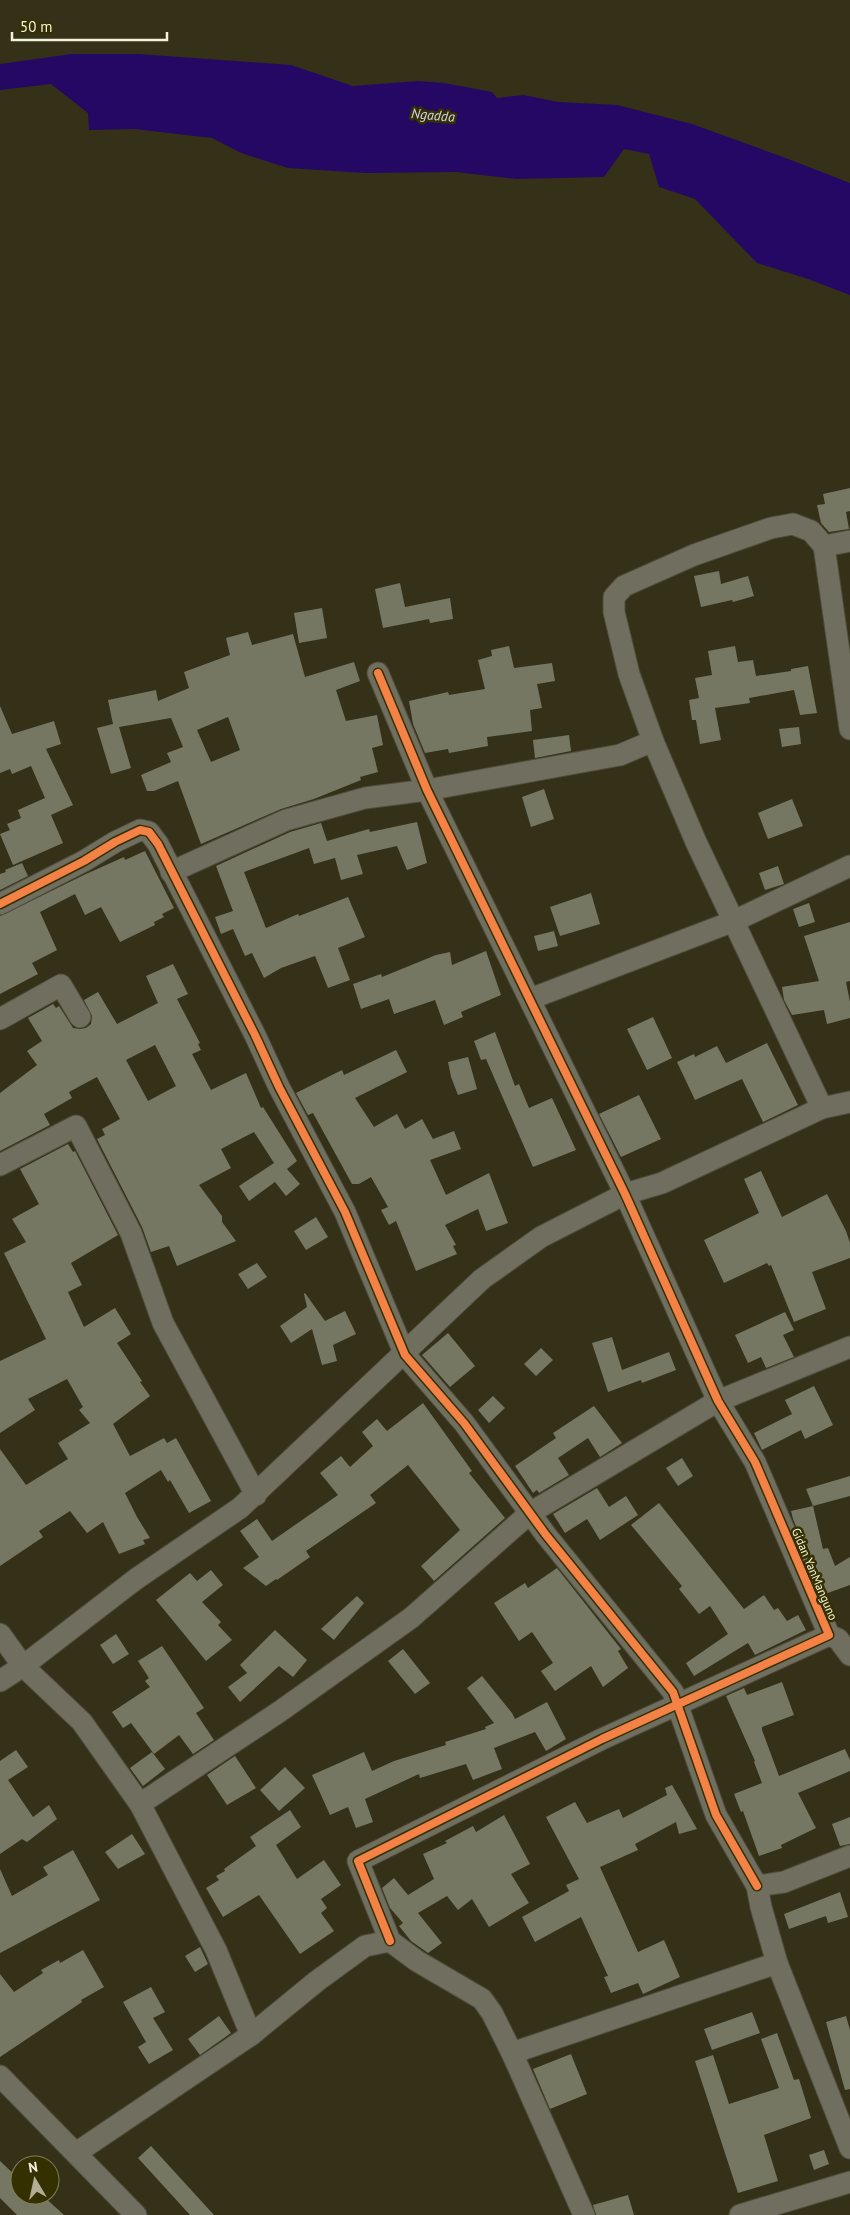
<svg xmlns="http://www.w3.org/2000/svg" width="850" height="2215" font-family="'PT Sans',sans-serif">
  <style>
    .water { fill: #250864 }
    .building { fill: #757763; fill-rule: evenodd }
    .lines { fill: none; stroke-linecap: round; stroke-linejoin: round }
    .minor-casing { stroke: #4e4c3a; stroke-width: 23 }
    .minor { stroke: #706e5e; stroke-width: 21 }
    .cycleway-casing { stroke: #353001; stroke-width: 11 }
    .cycleway { stroke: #f48246; stroke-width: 8 }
    .labels { text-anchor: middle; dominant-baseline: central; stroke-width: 5; stroke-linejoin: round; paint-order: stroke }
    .street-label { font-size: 12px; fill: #f4f2da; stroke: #353001 }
    .water-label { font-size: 14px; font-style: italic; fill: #d3d4ef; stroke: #353001 }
  </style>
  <rect width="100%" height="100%" fill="#343118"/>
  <path class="water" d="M72 54H138L291 65 353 86 418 81 444 83 492 92 497 98 524 95 558 102 617 105 692 124 783 157 850 183V295L808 279 757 263 695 199 659 187 649 154 624 149 604 177 517 179 456 172 365 173 288 168 241 153 212 138 134 129 89 130 88 113 51 84 0 90V64Z"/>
  <g class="building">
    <path d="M850 488V511L846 512 849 529 829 532 821 523 817 505 825 504 823 494Z"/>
    <path d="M719 571 721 584 748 576 754 596 733 602 732 600 701 607 694 576Z"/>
    <path d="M400 583 405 607 450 598 453 619 430 623 429 619 383 628 375 589Z"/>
    <path d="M322 608 327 638 299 643 294 613Z"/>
    <path d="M248 632 252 645 293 634 305 677 354 662 360 681 336 690 346 721 377 715 383 745 372 748 378 772 360 777 361 780 314 799 281 809 201 844 178 781 154 791H147L141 775 171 762 167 753 183 747 171 718 119 727 131 768 111 774 97 728 113 724 108 700 156 690 158 701 189 688 184 672 230 655 226 638ZM228 717 240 750 211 762 197 730Z"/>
    <path d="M509 646 514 668 552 663 555 681 537 684 542 708 530 710 532 731 487 737 488 746 449 753 448 749 425 753 413 724 409 701 448 692 449 695 485 689 478 660 492 656 491 650Z"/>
    <path d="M735 646 738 662 753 660 756 676 791 671V669L808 666 817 713 800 715 794 690 749 698 750 703 715 708 721 740 700 744 696 720H692L689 700 699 698 695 678 712 675 708 651Z"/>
    <path d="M0 706 12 734 54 721 61 744 46 749 73 805 51 815 63 843 13 865 0 834 10 830 7 824 21 818 18 810 45 798 31 766 12 774 10 769 0 773Z"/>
    <path d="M799 727 801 744 782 747 779 729Z"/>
    <path d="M569 735 571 751 535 758 533 740Z"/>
    <path d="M544 789 554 819 531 827 522 797Z"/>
    <path d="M792 799 803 826 768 839 758 813Z"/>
    <path d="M417 822 427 863 407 870 397 846 357 855 363 874 341 880 335 858 314 864 309 848 244 872 266 928 298 914 299 916 348 897 365 937 338 948 350 980 328 988 315 956 281 968 264 978 252 953 245 956 233 929 221 934 215 917 233 911 216 866 290 832 321 823 327 841 369 829 370 832Z"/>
    <path d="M145 851 174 908 162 914 164 917 154 922 155 925 120 942 101 907 85 915 75 894 40 912 57 950 32 963 38 974 0 994V916L86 874 124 857 125 860Z"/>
    <path d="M22 863 28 876 0 890V874L6 872 5 870Z"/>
    <path d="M778 866 784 884 765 890 759 873Z"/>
    <path d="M591 893 600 924 560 936 550 907Z"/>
    <path d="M809 903 815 922 799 927 793 909Z"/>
    <path d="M850 922V981L846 982 850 1002V1018L827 1024 824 1010 792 1015 784 1000 782 987 819 981 804 936Z"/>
    <path d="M554 931 558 946 538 951 534 936Z"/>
    <path d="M486 951 501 995 461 1012 463 1017 444 1025 435 1000 394 1014 389 999 361 1009 353 984 381 974 382 977 436 955 450 952 452 965Z"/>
    <path d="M173 964 188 994 177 999 200 1043 198 1044 201 1050 192 1054 211 1090 246 1073 261 1108 263 1107 297 1161 287 1169 300 1184 286 1196 275 1182 249 1201 239 1186 274 1163 254 1132 221 1149 231 1168 199 1185 222 1216V1222L236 1241 177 1266 169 1246 151 1252 142 1227 97 1139 105 1135 102 1129 120 1119 97 1077 69 1092 72 1098 44 1114 50 1125 0 1151V1093L37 1065 27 1051 42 1041 28 1018 53 1004 56 1008 59 1006 73 1028 80 1029 86 1028 91 1024 92 1016 84 1000 98 992 117 1024 158 1003 146 976ZM155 1045 176 1086 148 1101 126 1060Z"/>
    <path d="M653 1017 672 1058 647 1070 627 1029Z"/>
    <path d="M495 1032 515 1086 519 1084 529 1108 552 1098 576 1150 533 1167 486 1059 481 1060 474 1041Z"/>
    <path d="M767 1043 798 1105 763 1122 742 1079 695 1100 677 1062 694 1054 695 1057 717 1046 726 1063Z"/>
    <path d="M396 1050 407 1072 355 1098 374 1127 397 1114 405 1129 422 1119 433 1139 454 1131 461 1149 430 1160 446 1195 489 1173 508 1223 486 1231 478 1209 445 1225 456 1245 453 1246 457 1254 416 1271 396 1221 389 1225 381 1210 388 1207 371 1177 359 1184H352L313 1113 308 1115 296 1093 342 1070 344 1075Z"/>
    <path d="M468 1057 477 1089 458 1095 451 1077 448 1062Z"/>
    <path d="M639 1095 661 1139 621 1157 599 1114Z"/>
    <path d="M68 1144 73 1152 75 1151 118 1235 71 1263 82 1285 68 1292 84 1327 115 1308 131 1334 117 1343 142 1381 140 1382 150 1396 113 1424 130 1456 164 1438 167 1443 176 1438 211 1501 189 1513 170 1480 168 1482 161 1470 125 1493 137 1517 150 1538 143 1540 145 1544 119 1554 103 1522 87 1533 70 1511 39 1531 43 1537 0 1566V1449L26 1485 68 1459 58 1443 90 1423 79 1410 83 1407 67 1379 28 1399 35 1410 0 1433V1361L46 1339 4 1253 26 1242 12 1219 39 1204 20 1169Z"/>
    <path d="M761 1171 782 1217 827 1194 846 1231 850 1243V1258L812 1272 826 1309 794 1322 771 1265 769 1266 767 1263 724 1283 704 1240 759 1213 744 1179Z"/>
    <path d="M316 1217 328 1237 306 1250 294 1231Z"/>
    <path d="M257 1263 267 1277 248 1289 238 1274Z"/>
    <path d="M305 1293 325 1321 345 1311 356 1334 333 1345 337 1361 322 1365 312 1329 291 1343 280 1326 307 1307 304 1294Z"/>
    <path d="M785 1312 794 1330 783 1335 794 1357 766 1368 761 1357 748 1363 735 1335Z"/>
    <path d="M448 1333 475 1366 450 1387 422 1355Z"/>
    <path d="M612 1337 622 1370 669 1352 676 1370 642 1383 641 1380 608 1392 592 1343Z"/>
    <path d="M541 1348 553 1360 536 1376 524 1364Z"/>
    <path d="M814 1386 833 1425 805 1439 801 1430 762 1450 754 1433 792 1414 785 1400Z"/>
    <path d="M493 1396 505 1408 489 1423 478 1410Z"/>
    <path d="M423 1403 472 1471 469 1473 505 1518 434 1581 421 1566 460 1530 408 1465 370 1495 376 1503 306 1551 310 1557 277 1580 276 1579 266 1586 243 1568 259 1557 240 1531 257 1519 272 1541 338 1495 320 1473 341 1456 350 1467 373 1446 362 1432 377 1419 387 1431Z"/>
    <path d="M594 1406 622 1443 600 1457 588 1438 558 1458 569 1475 539 1493 537 1490 533 1493 515 1466 556 1438 553 1433Z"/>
    <path d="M682 1458 693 1476 678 1486 666 1468Z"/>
    <path d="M850 1476V1496L813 1506 806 1489Z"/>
    <path d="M597 1488 609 1507 626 1496 638 1515 600 1540 587 1519 565 1533 553 1514Z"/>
    <path d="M659 1503 744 1609 764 1595 774 1610 778 1608 787 1621 798 1615 806 1630 755 1655 748 1643 694 1676 686 1663 728 1634 710 1606 699 1614 679 1589 682 1586 631 1525Z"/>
    <path d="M813 1506 823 1549 828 1548 835 1566 850 1557V1585L825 1594 803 1536H800L793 1519 791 1511Z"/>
    <path d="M557 1568 621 1649 618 1651 628 1668 603 1687 591 1666 555 1691 541 1671 553 1663 532 1632 519 1641 494 1603 525 1583 528 1588Z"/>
    <path d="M211 1570 223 1585 202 1602 221 1622 218 1625 232 1640 206 1661 156 1600 190 1573 197 1581Z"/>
    <path d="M357 1596 364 1603 334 1640 321 1629Z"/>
    <path d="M275 1630 307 1660 293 1677 279 1666 240 1702 228 1687 247 1673 240 1665Z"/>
    <path d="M116 1634 129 1654 113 1664 100 1645Z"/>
    <path d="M162 1646 204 1708 196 1713 214 1740 193 1754 179 1735 154 1754 131 1723 123 1728 112 1712 150 1687 145 1681 149 1678 138 1661Z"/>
    <path d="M403 1649 430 1683 415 1694 388 1661Z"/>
    <path d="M482 1676 512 1713 515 1719 547 1702 566 1739 546 1751 535 1732 494 1748 502 1769 473 1780 466 1764 420 1778 419 1774 365 1799 373 1822 356 1828 348 1807 330 1815 312 1775 364 1752 372 1771 394 1761 446 1745 445 1742 486 1729 485 1727 494 1723 467 1688Z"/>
    <path d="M782 1682 794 1715 762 1727V1730L779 1776 845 1749 850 1760V1771L798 1793 816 1828 781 1845 782 1848 759 1856 743 1811 741 1812 734 1794 762 1783 754 1762 755 1761 726 1696 744 1688 747 1695Z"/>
    <path d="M16 1750 28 1767 8 1780 33 1817 49 1805 57 1819 27 1842 22 1839 0 1854V1761Z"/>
    <path d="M152 1752 165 1769 143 1786 130 1768Z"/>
    <path d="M235 1756 256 1788 227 1805 207 1775Z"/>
    <path d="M285 1767 305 1788 279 1811 260 1790Z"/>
    <path d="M672 1785 697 1829 679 1834 676 1822 635 1844 638 1850 600 1867 638 1952 664 1940 680 1977 643 1994 638 1983 611 1993 604 1977 608 1976 581 1917 535 1942 522 1917 569 1891 566 1885 579 1879 546 1817 575 1802 587 1823 619 1809 623 1818 667 1795 665 1788Z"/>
    <path d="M290 1810 301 1827 276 1845 297 1879 324 1860 341 1885 321 1899 327 1908 321 1913 334 1931 300 1954 259 1895 223 1917 206 1888 219 1880 216 1876 225 1871 224 1869 256 1846 250 1837Z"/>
    <path d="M504 1815 530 1864 511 1874 529 1903 489 1927 472 1899 458 1910 447 1896 418 1913 442 1943 428 1953 411 1941 399 1926 403 1923 390 1908 382 1888 394 1878 408 1895 434 1879 423 1854 447 1843 445 1841 473 1826 476 1832Z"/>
    <path d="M850 1817V1844L840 1846 832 1824Z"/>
    <path d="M132 1834 145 1854 118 1869 105 1852Z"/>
    <path d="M73 1850 100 1900 0 1953V1869L12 1896 48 1875 43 1867Z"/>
    <path d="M840 1892 848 1917 828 1923 826 1916 789 1929 784 1914Z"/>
    <path d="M200 1947 208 1964 195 1972 185 1956Z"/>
    <path d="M83 1950 104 1987 81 2000 82 2002 0 2057V1974L14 1992 43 1973 41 1970 59 1960 60 1963Z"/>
    <path d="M151 1987 165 2012 153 2018 173 2050 149 2064 138 2047 146 2042 123 2002Z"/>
    <path d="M752 2012 760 2033 712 2050 704 2029Z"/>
    <path d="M219 2016 231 2033 200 2055 188 2039Z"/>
    <path d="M846 2016 850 2030V2089L845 2090 826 2022Z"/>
    <path d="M777 2033 794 2080 799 2079 811 2118 764 2135 778 2181 738 2193 695 2061 713 2055 729 2104 779 2088 761 2039Z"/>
    <path d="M571 2054 587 2094 550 2109 533 2069Z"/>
    <path d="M151 2146 214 2215H190L138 2158Z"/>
    <path d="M824 2150 829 2164 814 2170 809 2155Z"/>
    <path d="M0 2161 20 2180V2195H42L64 2215H17L0 2198Z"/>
    <path d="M628 2195 634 2215H596L593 2205Z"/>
  </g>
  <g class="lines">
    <g class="minor-casing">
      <g id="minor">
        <path d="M850 541 824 546 850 729"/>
        <path d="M378 673 427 790 625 1194 718 1401 755 1462 829 1635 602 1739 358 1861 390 1941"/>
        <path d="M653 741 629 674 614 612V597L624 586 694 555 771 528 793 524 811 531 824 546"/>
        <path d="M171 872 286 820 365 798 427 790 620 755 653 741 696 842 822 1108"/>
        <path d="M0 904 84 861 115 842 140 830 149 832 158 844 255 1035 279 1087 345 1212 405 1355 464 1423 546 1535 673 1692 716 1815 757 1886"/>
        <path d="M530 999 734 921 850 866"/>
        <path d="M0 1019 61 985 80 1017"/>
        <path d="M0 1165 76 1126 131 1233 163 1323 256 1495"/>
        <path d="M0 1634 23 1666 82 1722 140 1804 216 1950 251 2035"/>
        <path d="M829 1635 838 1639 850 1655"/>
        <path d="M0 1681 23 1666 136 1579 240 1508 482 1279 541 1237 625 1194 662 1183 822 1108 850 1102"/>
        <path d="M140 1804 279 1712 411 1618 530 1513 718 1401 850 1347"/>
        <path d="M850 1856 784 1882 757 1886 761 1907 777 1963 850 2148"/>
        <path d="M512 2053 777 1963"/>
        <path d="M0 2076 136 2215"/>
        <path d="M76 2153 251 2035 317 1981 365 1946 390 1941 417 1961 482 1999 492 2013 512 2053 584 2215"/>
        <path d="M740 2215 850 2182"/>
      </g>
    </g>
    <use href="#minor" class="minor"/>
    <g class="cycleway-casing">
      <g id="cycleway">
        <path d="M378 673 427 790 625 1194 718 1401 755 1462 829 1635 602 1739 358 1861 390 1941"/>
        <path d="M0 904 84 861 115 842 140 830 149 832 158 844 255 1035 279 1087 345 1212 405 1355 464 1423 546 1535 673 1692 716 1815 757 1886"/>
      </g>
    </g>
    <use href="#cycleway" class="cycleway"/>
  </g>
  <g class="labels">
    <g class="street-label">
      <text transform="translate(815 1574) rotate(67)">Gidan YanManguno</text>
    </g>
    <g class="water-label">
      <text transform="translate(433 115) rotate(5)">Ngadda</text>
    </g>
  </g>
  <g transform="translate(35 2180) rotate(351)"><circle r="24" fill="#353001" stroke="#817e58"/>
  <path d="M0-4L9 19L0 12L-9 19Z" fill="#b1ae96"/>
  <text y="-8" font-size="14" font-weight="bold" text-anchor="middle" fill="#f4f2da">N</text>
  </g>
  <path d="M12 32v8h155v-8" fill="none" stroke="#f4f2da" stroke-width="2.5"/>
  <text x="20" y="32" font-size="15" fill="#f4f2da" stroke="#353001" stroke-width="4" paint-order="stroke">50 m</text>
</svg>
